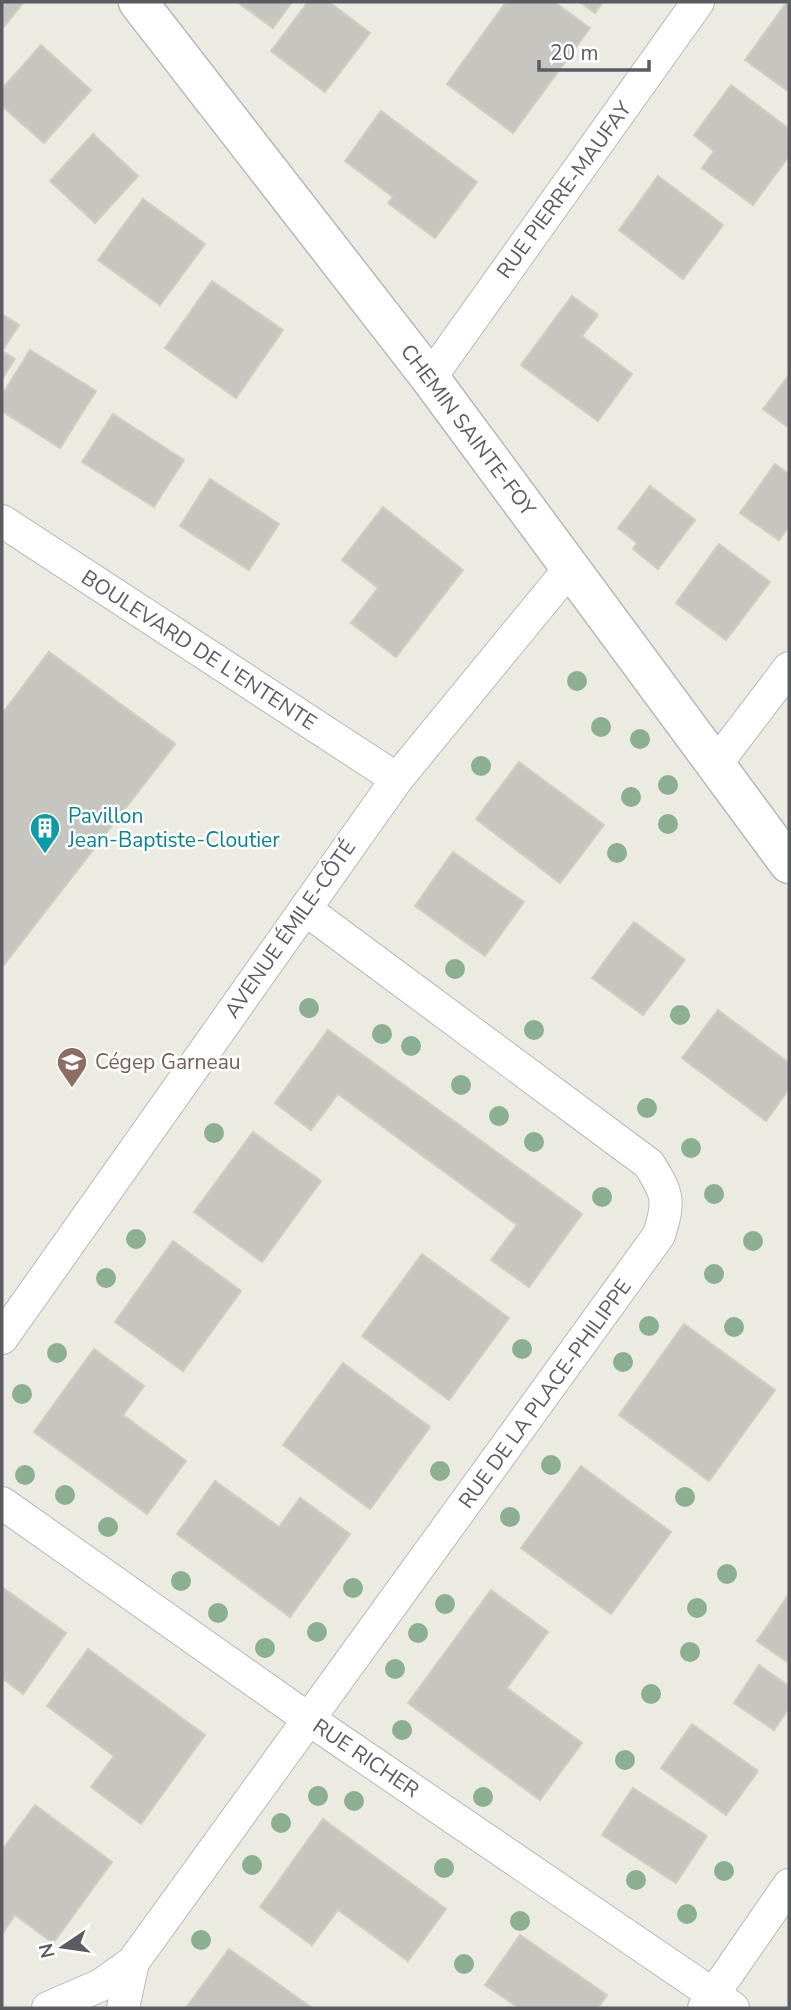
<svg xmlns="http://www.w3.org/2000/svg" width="791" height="2010" font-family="'Nunito Sans',sans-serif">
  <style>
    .building { fill: #c6c5bf; stroke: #cfcec1; stroke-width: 2 }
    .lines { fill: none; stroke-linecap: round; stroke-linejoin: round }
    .street-casing { stroke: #b7b8bd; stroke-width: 34 }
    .secondary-casing { stroke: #b6b7bc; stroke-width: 41 }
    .street { stroke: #fff; stroke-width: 32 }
    .secondary { stroke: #fff; stroke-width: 38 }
    .tree { fill: #8cae91 }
    .labels { text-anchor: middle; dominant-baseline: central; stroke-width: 5; stroke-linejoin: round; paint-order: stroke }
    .street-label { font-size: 21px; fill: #5a5c61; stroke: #fff }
    .culture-label { font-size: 21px; fill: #0d838f; stroke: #fff; text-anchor: start }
    .education-label { font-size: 21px; fill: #785e54; stroke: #fff; text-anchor: start }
  </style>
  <rect width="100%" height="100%" fill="#ebebe2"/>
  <g class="building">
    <path d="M2 2H24L2 29Z"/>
    <path d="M237 2H292L273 28Z"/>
    <path d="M308 2H329L370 33 325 92 271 51Z"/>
    <path d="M506 2H554L590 28 513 133 447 84Z"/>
    <path d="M580 2H603L595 13Z"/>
    <path d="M787 2 789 4V92L745 60Z"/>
    <path d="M41 45 91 90 44 143 2 106V89Z"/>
    <path d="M731 85 789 129V156L753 205 702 168 714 151 694 135Z"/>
    <path d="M381 111 477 182 435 238 388 203 393 197 345 161Z"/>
    <path d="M93 134 138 176 95 223 50 181Z"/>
    <path d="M658 176 723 225 683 279 619 230Z"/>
    <path d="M143 199 205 244 160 305 98 260Z"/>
    <path d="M212 281 283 330 236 398 165 348Z"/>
    <path d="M572 296 598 315 582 336 632 374 598 421 521 365Z"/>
    <path d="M2 314 19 325 2 351 15 359 2 379Z"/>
    <path d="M30 350 96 391 60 448 2 411V395Z"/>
    <path d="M789 375V428L763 409Z"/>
    <path d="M113 414 184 460 154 507 82 462Z"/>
    <path d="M775 464 789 474V526L779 540 740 513Z"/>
    <path d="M210 479 279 524 249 570 180 526Z"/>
    <path d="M650 486 695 520 658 569 633 549 637 543 618 528Z"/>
    <path d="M383 507 463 570 396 657 351 623 378 588 342 560Z"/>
    <path d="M719 544 770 582 726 640 676 603Z"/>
    <path d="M49 652 175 744 2 967V714Z"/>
    <path d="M49 652 175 744 2 967V714Z"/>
    <path d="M519 762 604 825 560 883 476 819Z"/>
    <path d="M453 852 524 902 485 956 415 906Z"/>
    <path d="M634 922 685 960 643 1015 592 978Z"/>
    <path d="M718 1010 789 1063V1089L766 1121 682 1058Z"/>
    <path d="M328 1030 582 1214 529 1287 491 1260 517 1225 338 1094 311 1130 275 1103Z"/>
    <path d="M253 1132 321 1181 262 1262 194 1212Z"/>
    <path d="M173 1241 241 1291 183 1371 115 1322Z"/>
    <path d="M422 1254 509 1318 449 1400 362 1336Z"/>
    <path d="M684 1324 775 1390 709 1481 619 1415Z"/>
    <path d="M94 1349 144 1386 123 1415 186 1461 147 1514 34 1432Z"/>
    <path d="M343 1363 430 1427 370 1509 283 1445Z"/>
    <path d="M581 1466 671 1532 611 1614 521 1548Z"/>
    <path d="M215 1481 279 1527 300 1498 350 1534 290 1617 177 1534Z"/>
    <path d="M2 1587 66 1633 23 1694 2 1678Z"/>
    <path d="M491 1590 548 1632 507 1688 582 1743 540 1800 408 1703Z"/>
    <path d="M789 1594V1663L757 1641Z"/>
    <path d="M88 1649 205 1735 141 1824 91 1787 114 1756 47 1706Z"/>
    <path d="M759 1665 789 1686V1708L774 1730 734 1703Z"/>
    <path d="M692 1724 758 1771 726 1815 661 1768Z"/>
    <path d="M633 1788 707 1836 676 1883 602 1835Z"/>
    <path d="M35 1805 112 1862 53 1943 15 1915 2 1934V1850Z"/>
    <path d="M323 1819 446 1909 408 1961 338 1910 312 1945 260 1907Z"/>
    <path d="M520 1935 607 1995 598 2008H519L485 1985Z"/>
    <path d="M229 1949 312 2008H186Z"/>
  </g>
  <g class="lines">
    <g class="street-casing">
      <g id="street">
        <path d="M430 378 698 2"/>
        <path d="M2 521 397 779"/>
        <path d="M716 764 789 668"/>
        <path d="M2 1338 397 779 571 567"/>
        <path d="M2 1503 310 1720 733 2008"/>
        <path d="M48 2008 101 1985 133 1962 659 1235C670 1200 668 1195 649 1164L305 909"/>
        <path d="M123 2008 133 1962"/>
        <path d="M704 2008 789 1885"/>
      </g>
    </g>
    <g class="secondary-casing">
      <path id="secondary" d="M138 2 430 378 789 864"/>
    </g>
    <use href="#street" class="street"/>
    <use href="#secondary" class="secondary"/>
  </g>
  <g class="tree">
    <circle cx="577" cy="681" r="10"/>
    <circle cx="601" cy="727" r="10"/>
    <circle cx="640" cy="739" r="10"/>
    <circle cx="481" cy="766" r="10"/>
    <circle cx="668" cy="785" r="10"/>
    <circle cx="631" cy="797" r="10"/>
    <circle cx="668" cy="824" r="10"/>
    <circle cx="617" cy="853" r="10"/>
    <circle cx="455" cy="969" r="10"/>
    <circle cx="309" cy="1008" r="10"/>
    <circle cx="680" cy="1015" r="10"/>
    <circle cx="534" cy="1030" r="10"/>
    <circle cx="382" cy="1034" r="10"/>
    <circle cx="411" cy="1046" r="10"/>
    <circle cx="461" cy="1085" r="10"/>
    <circle cx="647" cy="1108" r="10"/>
    <circle cx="499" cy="1116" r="10"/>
    <circle cx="214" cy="1133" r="10"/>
    <circle cx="534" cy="1142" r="10"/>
    <circle cx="691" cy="1148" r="10"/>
    <circle cx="714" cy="1194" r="10"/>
    <circle cx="602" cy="1197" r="10"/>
    <circle cx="136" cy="1239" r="10"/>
    <circle cx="753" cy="1241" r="10"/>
    <circle cx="714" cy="1274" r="10"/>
    <circle cx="106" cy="1278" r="10"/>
    <circle cx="649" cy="1326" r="10"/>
    <circle cx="734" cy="1327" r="10"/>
    <circle cx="522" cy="1349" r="10"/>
    <circle cx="57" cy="1353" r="10"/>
    <circle cx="623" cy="1362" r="10"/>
    <circle cx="22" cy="1394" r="10"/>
    <circle cx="551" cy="1465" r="10"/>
    <circle cx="440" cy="1471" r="10"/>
    <circle cx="25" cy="1475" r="10"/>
    <circle cx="65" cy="1495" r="10"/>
    <circle cx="685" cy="1497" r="10"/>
    <circle cx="510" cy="1517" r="10"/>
    <circle cx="108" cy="1527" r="10"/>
    <circle cx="727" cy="1574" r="10"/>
    <circle cx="181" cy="1581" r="10"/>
    <circle cx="353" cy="1588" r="10"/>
    <circle cx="445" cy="1604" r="10"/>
    <circle cx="697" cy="1608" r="10"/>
    <circle cx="218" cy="1613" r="10"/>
    <circle cx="317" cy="1632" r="10"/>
    <circle cx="418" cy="1633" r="10"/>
    <circle cx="265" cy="1648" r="10"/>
    <circle cx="690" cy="1652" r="10"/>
    <circle cx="395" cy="1669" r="10"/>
    <circle cx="651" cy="1694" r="10"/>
    <circle cx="402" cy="1730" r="10"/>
    <circle cx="625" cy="1760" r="10"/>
    <circle cx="318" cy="1796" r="10"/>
    <circle cx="483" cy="1797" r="10"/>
    <circle cx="354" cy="1801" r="10"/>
    <circle cx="281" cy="1823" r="10"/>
    <circle cx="252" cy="1865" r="10"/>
    <circle cx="444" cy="1868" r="10"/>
    <circle cx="724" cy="1871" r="10"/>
    <circle cx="636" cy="1880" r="10"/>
    <circle cx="687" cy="1914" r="10"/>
    <circle cx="520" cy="1921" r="10"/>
    <circle cx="201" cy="1940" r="10"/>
    <circle cx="464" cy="1964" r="10"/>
  </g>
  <defs>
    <g id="building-pin" transform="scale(1.575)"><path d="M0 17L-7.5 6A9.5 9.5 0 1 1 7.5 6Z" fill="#0f9aa8" stroke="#fff"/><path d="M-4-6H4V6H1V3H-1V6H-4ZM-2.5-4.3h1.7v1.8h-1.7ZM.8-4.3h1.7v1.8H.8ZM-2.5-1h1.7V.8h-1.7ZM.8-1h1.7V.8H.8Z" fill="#fff"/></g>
    <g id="university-pin" transform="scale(1.575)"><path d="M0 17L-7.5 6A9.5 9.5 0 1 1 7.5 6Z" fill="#8d6e63" stroke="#fff"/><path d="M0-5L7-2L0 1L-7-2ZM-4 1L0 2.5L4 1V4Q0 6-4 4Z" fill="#fff"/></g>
  </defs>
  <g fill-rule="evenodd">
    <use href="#building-pin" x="45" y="828"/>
    <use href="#university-pin" x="72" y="1062"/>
  </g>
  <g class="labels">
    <g class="street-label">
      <text transform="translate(564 190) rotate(-54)">RUE PIERRE-MAUFAY</text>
      <text transform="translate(468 430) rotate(53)">CHEMIN SAINTE-FOY</text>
      <text transform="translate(199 650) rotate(33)">BOULEVARD DE L'ENTENTE</text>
      <text transform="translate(290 929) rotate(-55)">AVENUE ÉMILE-CÔTÉ</text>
      <text transform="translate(545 1394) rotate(-54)">RUE DE LA PLACE-PHILIPPE</text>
      <text transform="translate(366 1758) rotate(34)">RUE RICHER</text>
    </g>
    <g class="culture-label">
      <text x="68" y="816">Pavillon<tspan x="68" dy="24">Jean-Baptiste-Cloutier</tspan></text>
    </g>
    <g class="education-label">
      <text x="95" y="1062">Cégep Garneau</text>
    </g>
  </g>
  <rect width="791" height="2010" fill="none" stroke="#5a5c61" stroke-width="7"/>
  <g transform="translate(63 1947) rotate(257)" stroke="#ffffff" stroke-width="5" paint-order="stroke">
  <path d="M0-5L12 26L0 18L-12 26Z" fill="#5a5c61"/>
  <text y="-10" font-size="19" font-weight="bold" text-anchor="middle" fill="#5a5c61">N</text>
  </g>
  <path d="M539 60v10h110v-10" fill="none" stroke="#5a5c61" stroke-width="3.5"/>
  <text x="550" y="60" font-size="21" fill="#5a5c61" stroke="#ffffff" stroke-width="5" paint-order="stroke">20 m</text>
</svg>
